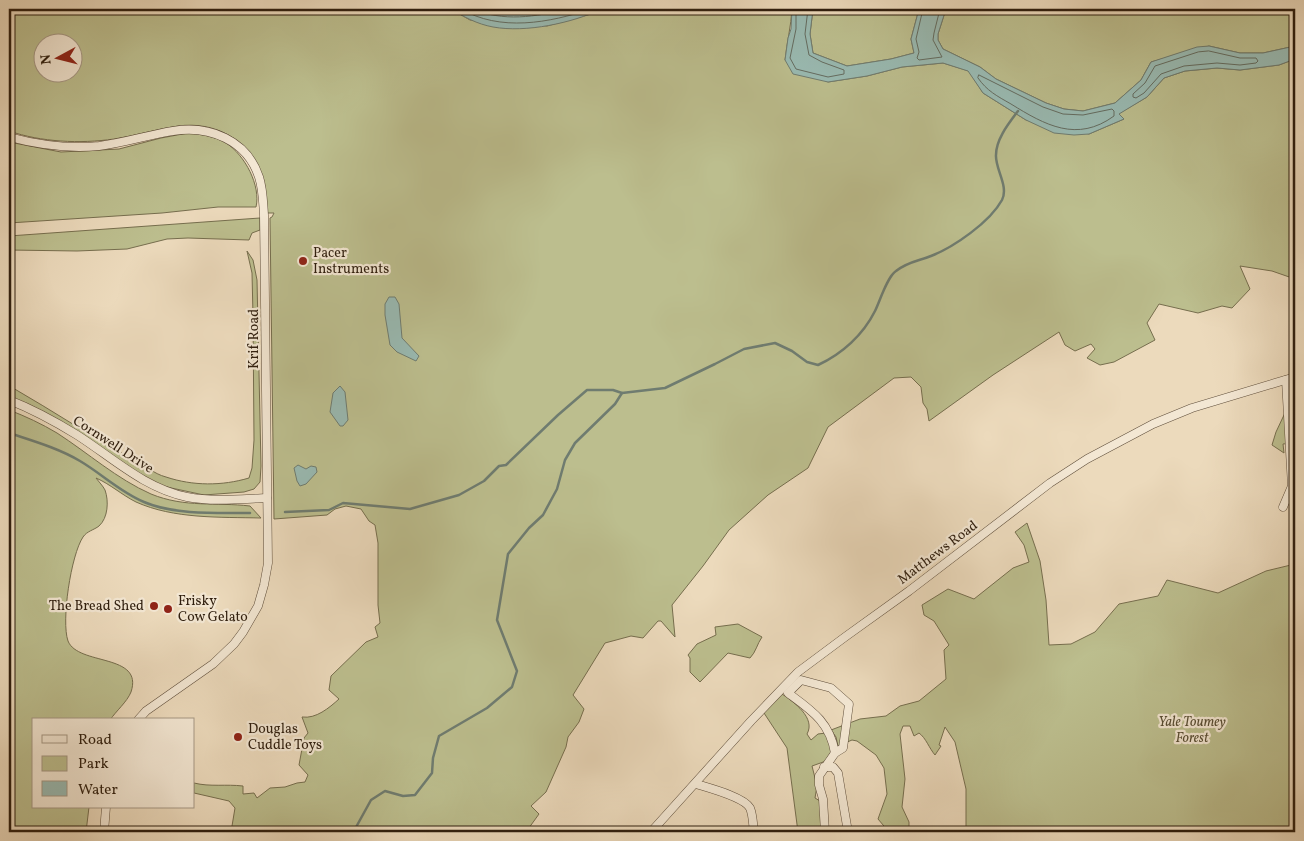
<svg xmlns="http://www.w3.org/2000/svg" width="1304" height="841" font-family="Vollkorn,serif">
  <style>
    .green { fill: #bcbe8e; stroke: #766e4e; fill-rule: evenodd }
    .water { fill: #99bab2; stroke: #6f7c70 }
    .lines { fill: none; stroke-linecap: round; stroke-linejoin: round }
    .shore { stroke: #646c60; stroke-width: 1 }
    .stream { stroke: #6f7c70; stroke-width: 2.5 }
    .minor-casing { stroke: #5e4d3a; stroke-width: 9 }
    .minor { stroke: #f3e7d3; stroke-width: 8 }
    .poi-dot { fill: #8f2418; stroke: #f3e7d3; stroke-width: 2 }
    .labels { text-anchor: middle; dominant-baseline: central; stroke-width: 4.5; stroke-linejoin: round; paint-order: stroke }
    .poi-label { font-size: 14px; fill: #2f1e0e; stroke: #f3e7d3; text-anchor: start }
    .street-label { font-size: 14px; fill: #2f1e0e; stroke: #f3e7d3 }
    .park-label { font-size: 14px; font-style: italic; fill: #594e34; stroke: #f3e7d3 }
  </style>
  <rect width="100%" height="100%" fill="#ecdabc"/>
  <filter id="stains"><feTurbulence type="fractalNoise" baseFrequency=".004" numOctaves="4"/><feColorMatrix values="0 0 0 0 .2 0 0 0 0 .09 0 0 0 0 .02 0 0 0 .5 -.17"/></filter>
  <radialGradient id="worn" r=".72"><stop offset=".6" stop-color="#630" stop-opacity="0"/><stop offset="1" stop-color="#630" stop-opacity=".3"/></radialGradient>
  <g class="green">
    <path d="M9 9H451L470 20 547 26 591 14 602 9H792C791 26 787 42 785 60L828 82 867 76 902 67 943 63 969 71 983 93 1026 120 1089 134 1124 119 1118 114 1147 97 1164 78 1185 71 1217 68 1240 70 1279 65 1295 59V279L1272 271 1240 266 1250 289 1232 308 1222 306 1198 313 1159 304 1147 323 1155 340 1114 362 1100 365 1087 358 1095 349 1091 344 1075 351 1065 345 1059 332 993 375 929 421 927 409 923 403 921 387 911 377 894 378 828 427 808 468 768 495 729 530 703 566 672 605 675 637 661 621H658L643 638 631 636 605 643 573 695 584 709 579 722 568 737 566 747 546 792 531 806 539 814 526 832H231L235 808 229 801 194 793V783C210 787 226 784 243 786V794L254 793 257 798 270 788 285 787 297 783 305 782 308 775 299 765 304 738 308 733 302 717C316 719 329 708 339 699L329 690 331 676 366 642 378 637 375 627 380 623 378 605V543L375 525 369 521 361 509 346 506 335 509 327 515 274 519 270 218 272 217 274 213H266C265 201 265 187 261 176 250 139 214 121 178 126 156 129 135 136 114 139 80 144 41 142 9 131ZM42 42H72V72H42Z"/>
    <path d="M813 9H848L850 11 864 9H919L911 39 914 53 891 59 847 66 813 53 810 34Z"/>
    <path d="M946 9H1295V46L1263 53H1240L1209 46 1151 62 1141 80 1115 103 1083 111 1064 109 1046 103 996 79 980 67 943 49 938 40V34Z"/>
    <path d="M188 133C201 134 214 136 226 143 245 155 261 186 256 207H218L162 213 9 223V142L61 152 119 149 161 138Z"/>
    <path d="M260 218V230L252 233 249 240 188 238 167 239 127 249 77 251 9 250V236Z"/>
    <path d="M247 251 253 260 257 280 261 466 260 482 254 489 244 492 204 495 162 486 130 470 9 398V387L13 388C53 411 92 437 132 459 143 464 154 474 166 477 193 486 222 486 249 478L252 468 254 440 253 316 252 273Z"/>
    <path d="M1295 381V446L1294 443 1283 444 1284 453 1272 445 1276 432 1292 398 1291 383Z"/>
    <path d="M9 410C25 416 42 424 57 433 88 453 117 479 151 494 185 508 216 502 250 506L261 518C219 517 174 519 136 502 122 495 110 484 96 478 99 482 103 486 105 490 109 501 108 518 99 526 94 530 87 531 83 537 71 555 61 621 68 641 78 666 144 653 131 692 127 702 116 711 110 720H34V807H89L86 832H9Z"/>
    <path d="M1027 523 1040 561 1046 600 1049 645 1071 644 1095 632 1119 604 1158 596 1167 580 1218 593 1266 571 1295 564V832H966V789L955 742 945 727 939 745 941 746 935 755C929 748 926 738 919 733L914 736 910 726H903L900 734 905 779 902 807 909 822V832H889L878 819 887 794 884 768 876 755 857 741 852 740 838 746 836 737 831 730 860 719 886 716 900 706 919 701 946 679 944 650 949 645 934 621 924 615 922 605 948 589 974 599 1013 568 1029 562 1024 545 1015 532Z"/>
    <path d="M738 624 762 637C757 644 756 652 750 658L728 653 700 682 690 672V658L688 655 697 644 716 635 715 627Z"/>
    <path d="M782 694C794 702 816 718 807 734L811 740 818 734 826 733 832 750 826 761 812 766 817 786 815 798 820 801 822 832H798L787 748 764 713Z"/>
  </g>
  <g class="water">
    <path d="M451 9H602C572 23 526 33 493 27 477 24 464 17 451 9Z"/>
    <path d="M792 9H813L810 34 813 53 847 66 891 59 914 53 911 39 919 9H946L938 34V40L943 49 980 67 996 79 1046 103 1064 109 1083 111 1115 103 1141 80 1151 62 1197 47 1209 46 1240 53H1263L1295 46V59L1279 65 1240 70 1217 68 1185 71 1164 78 1147 97 1119 114 1124 119 1089 134 1074 135 1054 133 1026 120 983 93 968 71 943 63 902 67 867 76 828 82 793 74 785 60 788 38 791 29Z"/>
    <path d="M389 297H395L399 304 402 338 419 356 416 361 397 352 390 345 385 315V304Z"/>
    <path d="M340 386 345 392 348 420 343 426H340L330 412 333 393Z"/>
    <path d="M298 465 306 469 311 466 316 467 317 472 306 484 300 486 297 481 294 468Z"/>
  </g>
  <g class="lines">
    <g class="shore">
      <path d="M461 9C500 32 549 23 591 9"/>
      <path d="M473 9C503 22 536 17 567 9"/>
      <path d="M796 9V29L790 58 796 69 828 77 844 74V70L822 62 809 55 805 34 808 9"/>
      <path d="M923 9 916 39 919 52 917 58 919 60 942 57 933 40 934 33 940 9"/>
      <path d="M1209 51 1240 58H1256L1258 61 1256 63 1240 65 1217 63 1184 66 1161 74 1144 93 1136 98 1133 97V94L1145 83 1155 66 1198 52Z"/>
      <path d="M979 75 1043 107 1063 114 1083 115 1112 109 1114 111V116C1077 143 1045 125 1011 104 997 96 987 91 978 78Z"/>
    </g>
    <g class="stream">
      <path d="M9 433C33 441 58 448 80 461 102 474 120 492 144 502 174 515 218 513 250 513"/>
      <path d="M285 512 329 510 343 503 410 509 459 495 484 481 499 466 506 465 558 415 587 390H613L622 393"/>
      <path d="M354 832 355 829 371 800 385 791 403 796 415 795 432 773 433 758 439 736 487 708 512 687 517 671 497 620 508 554 529 528 543 515 557 489 565 460 575 443 615 404 622 393 665 388 715 364 744 349 775 343 792 351 807 362 818 365C842 354 863 335 875 311 880 301 887 277 896 271 907 262 918 261 931 256 954 247 990 222 1002 200 1009 186 995 169 996 155 996 139 1009 123 1018 111"/>
    </g>
    <g class="minor-casing">
      <g id="minor">
        <path d="M9 137C39 145 68 149 99 146 124 143 148 135 173 131 209 125 247 140 259 177 263 189 263 202 264 215L268 563 264 585 258 606 243 632 234 644 213 664 146 711 138 720"/>
        <path d="M9 400C32 409 56 422 77 435 113 458 144 488 187 497 213 502 241 499 267 498"/>
        <path d="M1283 507 1292 486 1286 380"/>
        <path d="M801 680 831 688 849 704 843 748 835 753C830 722 811 710 788 693Z"/>
        <path d="M824 767H833L838 773 848 832"/>
        <path d="M696 784C709 788 744 797 750 808 753 815 753 825 754 832"/>
        <path d="M104 832 106 807"/>
        <path d="M651 832 751 721 798 672 845 637 909 591 1050 483 1087 459 1153 424 1192 408 1295 377"/>
        <path d="M825 832 823 799 819 785V776L835 753"/>
      </g>
    </g>
    <use href="#minor" class="minor"/>
  </g>
  <g class="poi-dot">
    <circle cx="303" cy="261" r="5"/>
    <circle cx="154" cy="606" r="5"/>
    <circle cx="168" cy="609" r="5"/>
    <circle cx="238" cy="737" r="5"/>
  </g>
  <g class="labels">
    <g class="poi-label">
      <text x="313" y="253">Pacer<tspan x="313" dy="16">Instruments</tspan></text>
      <text x="178" y="601">Frisky<tspan x="178" dy="16">Cow Gelato</tspan></text>
      <text x="144" y="606" text-anchor="end">The Bread Shed</text>
      <text x="248" y="729">Douglas<tspan x="248" dy="16">Cuddle Toys</tspan></text>
    </g>
    <g class="street-label">
      <text transform="translate(254 339) rotate(-90)">Krif Road</text>
      <text transform="translate(113 445) rotate(33)">Cornwell Drive</text>
      <text transform="translate(938 553) rotate(-37)">Matthews Road</text>
    </g>
    <g class="park-label">
      <text x="1192" y="722">Yale Toumey<tspan x="1192" dy="16">Forest</tspan></text>
    </g>
  </g>
  <rect width="1304" height="841" fill="none" stroke="#ecdabc" stroke-width="30"/>
  <rect x="10" y="10" width="1284" height="821" fill="none" stroke="#2f1e0e" stroke-width="2.5"/>
  <rect x="15" y="15" width="1274" height="811" fill="none" stroke="#2f1e0e"/>
  <rect x="32" y="718" width="162" height="90" fill="#f3e7d3" stroke="#a59784"/>
  <rect x="42" y="735" width="25" height="8" fill="#f3e7d3" stroke="#a59784"/>
  <text x="78" y="744" font-size="15" fill="#2f1e0e">Road</text>
  <rect x="42" y="756" width="25" height="15" fill="#bcbe8e" stroke="#a59784"/>
  <text x="78" y="768" font-size="15" fill="#2f1e0e">Park</text>
  <rect x="42" y="781" width="25" height="15" fill="#99bab2" stroke="#a59784"/>
  <text x="78" y="794" font-size="15" fill="#2f1e0e">Water</text>
  <g transform="translate(58 58) rotate(263)"><circle r="24" fill="#f3e7d3" stroke="#a59784"/>
  <path d="M0-4L9 19L0 12L-9 19Z" fill="#8f2418"/>
  <text y="-8" font-size="14" font-weight="bold" text-anchor="middle" fill="#2f1e0e">N</text>
  </g>
  <rect width="100%" height="100%" filter="url(#stains)"/>
  <rect width="100%" height="100%" fill="url(#worn)"/>
</svg>
